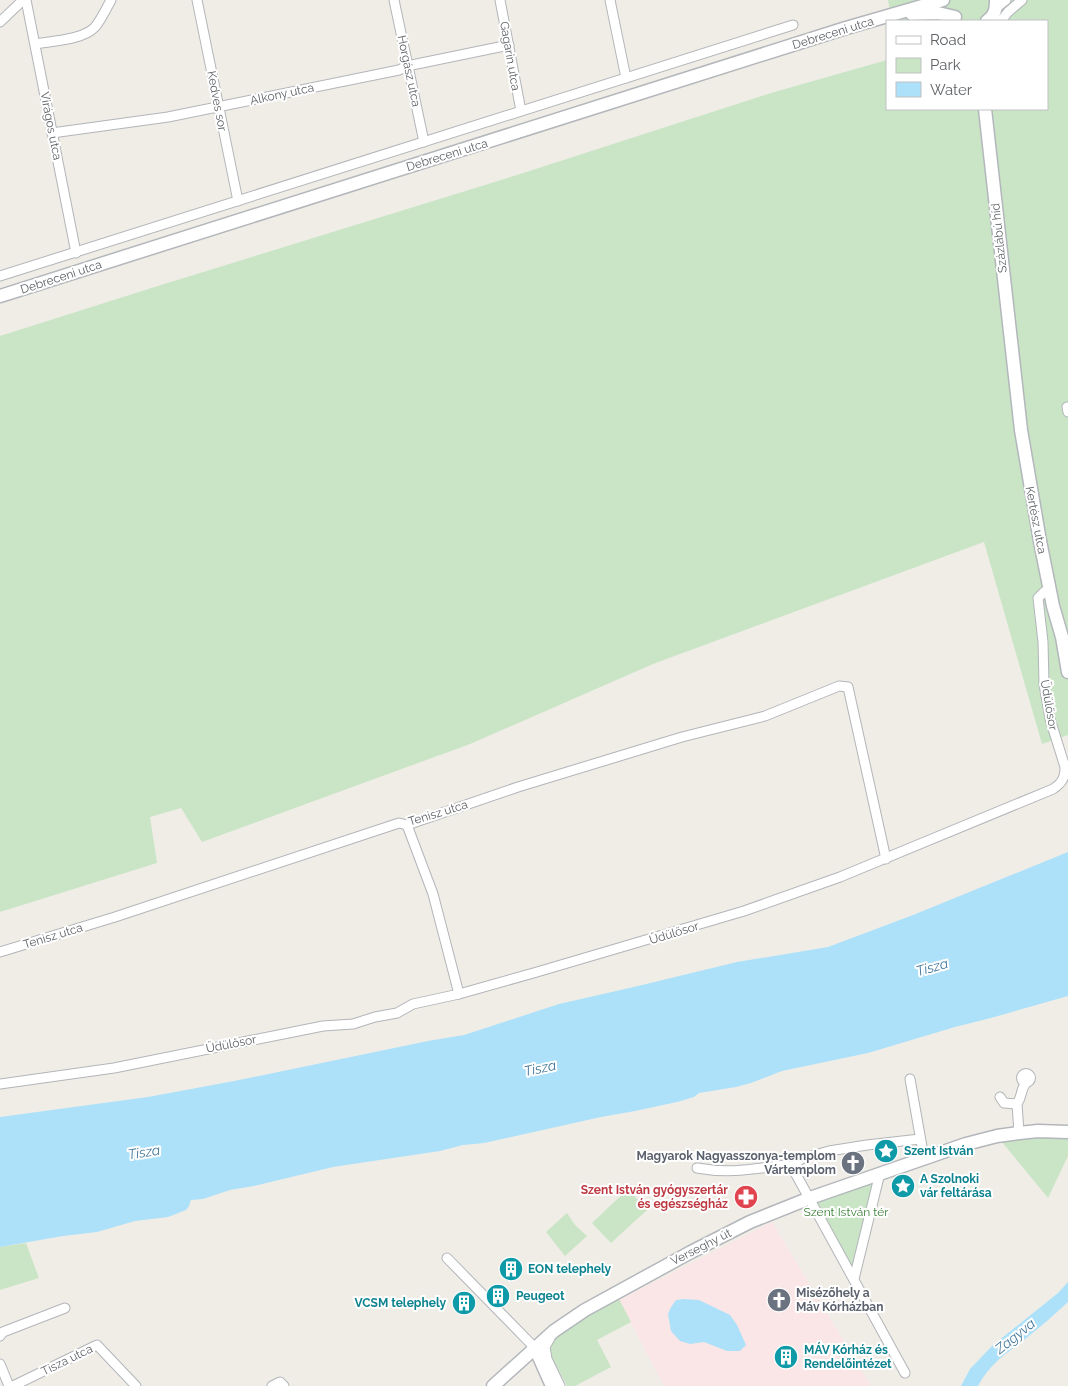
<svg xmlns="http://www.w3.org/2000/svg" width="1068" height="1386" font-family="Raleway,sans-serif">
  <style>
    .medical { fill: #fae6e6 }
    .green { fill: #c9e5c6 }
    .water { fill: #ade1fa }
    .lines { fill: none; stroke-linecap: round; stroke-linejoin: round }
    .street-casing { stroke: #b2b5b9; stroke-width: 11 }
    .secondary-casing { stroke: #b3b7bb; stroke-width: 15 }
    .street { stroke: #fff; stroke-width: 9 }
    .secondary { stroke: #fff; stroke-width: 12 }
    .labels { text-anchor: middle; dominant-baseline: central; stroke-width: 4; stroke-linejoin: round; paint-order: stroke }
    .street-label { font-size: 12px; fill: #5f6367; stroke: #fff }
    .culture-label { font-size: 12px; font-weight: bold; fill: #0d838f; stroke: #fff; text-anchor: start }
    .worship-label { font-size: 12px; font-weight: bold; fill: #5b616d; stroke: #fff; text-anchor: end }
    .health-label { font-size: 12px; font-weight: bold; fill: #be3a42; stroke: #fff; text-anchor: end }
    .park-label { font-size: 12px; fill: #3f823b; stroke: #fff }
    .water-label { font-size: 14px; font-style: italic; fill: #43779b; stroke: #fff }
  </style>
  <rect width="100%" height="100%" fill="#f0ede7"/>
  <path class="medical" d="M772 1222 871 1386H664L619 1300Z"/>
  <g class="green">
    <path d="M888 0H1068V735L1042 744 984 542 653 664 470 744 202 842 181 808 150 817 157 863 0 912V336L161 285 517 175 771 93 887 60V109H1047V21H892Z"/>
    <path d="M1068 1132V1156L1048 1198 997 1136Z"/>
    <path d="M880 1173 854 1279 810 1198Z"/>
    <path d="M628 1189 647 1210 611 1243 592 1223Z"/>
    <path d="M567 1213 575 1225 587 1236 565 1256 546 1232Z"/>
    <path d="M26 1243 39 1278 0 1290V1247Z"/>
    <path d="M619 1299 631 1322 597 1340 611 1367 575 1386H567L550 1354 549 1345 557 1333Z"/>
  </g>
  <g class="water">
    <path d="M1068 852V996L991 1018 955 1027 868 1053 782 1071 751 1083 736 1087 699 1093 694 1097 677 1102 635 1111 601 1117 484 1143 463 1145 440 1151 333 1167 254 1186 230 1190 203 1199 191 1200 189 1206 186 1210 168 1217 135 1221 97 1232 63 1236 0 1247V1117L148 1097 234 1081 428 1041 464 1035 559 1004 638 986 737 962 828 947 913 915Z"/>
    <path d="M1068 1282V1302C1054 1315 1039 1328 1024 1340 1004 1355 991 1363 978 1386H961L970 1369 992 1346 1058 1293Z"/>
    <path d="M684 1299 699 1300 730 1315 737 1325 746 1345 740 1351H727L704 1342 690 1344 680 1341 671 1331 668 1314 671 1307 676 1300Z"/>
  </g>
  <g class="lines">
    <g class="street-casing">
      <g id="street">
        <path d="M26 0 76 253"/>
        <path d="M197 0 238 201"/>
        <path d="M394 0 424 142"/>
        <path d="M500 0 521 111"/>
        <path d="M610 0 626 78"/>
        <path d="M996 8 1006 0"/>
        <path d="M1001 21 1008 12 1022 0"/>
        <path d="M0 22 23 0"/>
        <path d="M35 44C52 41 83 40 95 27 101 20 106 9 111 0"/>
        <path d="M52 133 168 117 399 70 407 66 509 45"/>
        <path d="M0 276 793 25"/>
        <path d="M1067 407 1068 412"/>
        <path d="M407 825 433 894 459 994"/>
        <path d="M0 952 115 917 399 823 407 825 518 787 682 737 765 716 839 686 848 687 886 859"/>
        <circle cx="1026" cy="1078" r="4.5"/>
        <path d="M910 1079 924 1158"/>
        <path d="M0 1084 114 1068 323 1026 353 1024 375 1017 397 1013 413 1004 459 994 537 972 744 911 840 877 1053 789C1062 783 1065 778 1065 767L1050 719 1044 684 1043 642 1038 598 1044 592 1050 588"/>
        <path d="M1000 1097 1004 1103 1017 1104"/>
        <path d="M1019 1133 1017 1104C1023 1095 1020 1090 1026 1083"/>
        <path d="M792 1167 801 1159 829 1151 867 1145 920 1139"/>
        <path d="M697 1168C730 1174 753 1169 786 1165L792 1167 905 1373"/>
        <path d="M447 1258 535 1348"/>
        <path d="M854 1279 880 1173"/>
        <path d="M0 1336 3 1332 65 1308"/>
        <path d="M550 1338 545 1347 547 1359 560 1386"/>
        <path d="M0 1364 9 1386"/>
        <path d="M13 1386 97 1345 136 1386"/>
        <path d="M272 1386 280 1382 284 1386"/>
      </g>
    </g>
    <g class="secondary-casing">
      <g id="secondary">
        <path d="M912 14 938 13 955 17"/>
        <path d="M987 21C995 16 996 9 996 0"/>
        <path d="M985 109 1021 430 1040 541 1053 606 1062 637 1068 672"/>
        <path d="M0 296 846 28 943 0"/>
        <path d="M535 1348 552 1386"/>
        <path d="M493 1386 554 1331 585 1310 691 1252 750 1222 810 1198 966 1144 997 1136 1019 1133 1038 1131 1068 1132"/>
      </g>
    </g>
    <use href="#street" class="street"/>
    <use href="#secondary" class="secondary"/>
  </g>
  <defs>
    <g id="sight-disc" transform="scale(1.25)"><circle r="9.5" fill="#0f9aa8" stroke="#fff"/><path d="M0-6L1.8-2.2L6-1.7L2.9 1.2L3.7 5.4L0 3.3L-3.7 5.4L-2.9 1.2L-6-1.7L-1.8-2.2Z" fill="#fff"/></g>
    <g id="church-disc" transform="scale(1.25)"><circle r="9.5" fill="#6b7280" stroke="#fff"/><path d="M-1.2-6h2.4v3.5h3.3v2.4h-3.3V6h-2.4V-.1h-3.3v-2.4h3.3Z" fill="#fff"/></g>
    <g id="pharmacy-disc" transform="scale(1.25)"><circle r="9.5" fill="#e0444e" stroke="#fff"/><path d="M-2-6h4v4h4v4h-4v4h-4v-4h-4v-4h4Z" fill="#fff"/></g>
    <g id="building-disc" transform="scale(1.25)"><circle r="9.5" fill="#0f9aa8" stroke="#fff"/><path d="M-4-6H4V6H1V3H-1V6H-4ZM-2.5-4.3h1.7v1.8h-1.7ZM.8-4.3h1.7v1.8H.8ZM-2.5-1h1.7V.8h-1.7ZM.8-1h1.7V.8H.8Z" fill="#fff"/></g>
  </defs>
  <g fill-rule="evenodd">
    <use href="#sight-disc" x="886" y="1151"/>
    <use href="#church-disc" x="853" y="1163"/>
    <use href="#sight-disc" x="903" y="1186"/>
    <use href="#pharmacy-disc" x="746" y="1197"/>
    <use href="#building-disc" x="511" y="1269"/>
    <use href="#building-disc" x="498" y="1296"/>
    <use href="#church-disc" x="779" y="1300"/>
    <use href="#building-disc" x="464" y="1303"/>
    <use href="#building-disc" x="786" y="1357"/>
  </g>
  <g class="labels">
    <g class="street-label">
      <text transform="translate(833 33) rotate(-17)">Debreceni utca</text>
      <text transform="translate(510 56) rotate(80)">Gagarin utca</text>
      <text transform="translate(409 71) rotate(78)">Horgász utca</text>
      <text transform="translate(282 94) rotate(-12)">Alkony utca</text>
      <text transform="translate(217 101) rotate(79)">Kedves sor</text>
      <text transform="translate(51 126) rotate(79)">Virágos utca</text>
      <text transform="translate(447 155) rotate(-17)">Debreceni utca</text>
      <text transform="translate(999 238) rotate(-96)">Százlábú híd</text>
      <text transform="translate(61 277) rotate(-18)">Debreceni utca</text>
      <text transform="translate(1036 520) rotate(79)">Kertész utca</text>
      <text transform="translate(1049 705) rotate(80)">Üdülősor</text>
      <text transform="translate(438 813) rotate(-17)">Tenisz utca</text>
      <text transform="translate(674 933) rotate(-17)">Üdülősor</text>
      <text transform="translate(53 936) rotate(-17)">Tenisz utca</text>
      <text transform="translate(231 1044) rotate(-11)">Üdülősor</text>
      <text transform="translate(701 1247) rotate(-27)">Verseghy út</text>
      <text transform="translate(67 1360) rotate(-26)">Tisza utca</text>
    </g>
    <g class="culture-label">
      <text x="904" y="1151">Szent István</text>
      <text x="920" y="1179">A Szolnoki<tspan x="920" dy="14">vár feltárása</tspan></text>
      <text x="528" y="1269">EON telephely</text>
      <text x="516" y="1296">Peugeot</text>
      <text x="446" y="1303" text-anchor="end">VCSM telephely</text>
      <text x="804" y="1350">MÁV Kórház és<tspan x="804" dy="14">Rendelőintézet</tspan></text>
    </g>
    <g class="worship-label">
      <text x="836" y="1156">Magyarok Nagyasszonya-templom<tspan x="836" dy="14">Vártemplom</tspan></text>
      <text x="796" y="1293" text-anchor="start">Misézőhely a<tspan x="796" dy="14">Máv Kórházban</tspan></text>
    </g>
    <g class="health-label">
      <text x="728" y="1190">Szent István gyógyszertár<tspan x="728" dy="14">és egészségház</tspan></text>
    </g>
    <g class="park-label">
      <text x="846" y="1212">Szent István tér</text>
    </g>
    <g class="water-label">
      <text transform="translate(932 967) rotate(-16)">Tisza</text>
      <text transform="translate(540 1068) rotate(-12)">Tisza</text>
      <text transform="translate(144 1152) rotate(-9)">Tisza</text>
      <text transform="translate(1015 1336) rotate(-39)">Zagyva</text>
    </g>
  </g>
  <rect x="886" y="20" width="162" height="90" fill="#ffffff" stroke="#bfc1c2"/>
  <rect x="896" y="36" width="25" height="8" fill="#ffffff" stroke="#bfc1c2"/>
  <text x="930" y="45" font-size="15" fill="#5f6367">Road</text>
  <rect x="896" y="58" width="25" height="15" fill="#c9e5c6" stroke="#bfc1c2"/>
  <text x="930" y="70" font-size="15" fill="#5f6367">Park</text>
  <rect x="896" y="82" width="25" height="15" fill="#ade1fa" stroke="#bfc1c2"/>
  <text x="930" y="95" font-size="15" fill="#5f6367">Water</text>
</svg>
